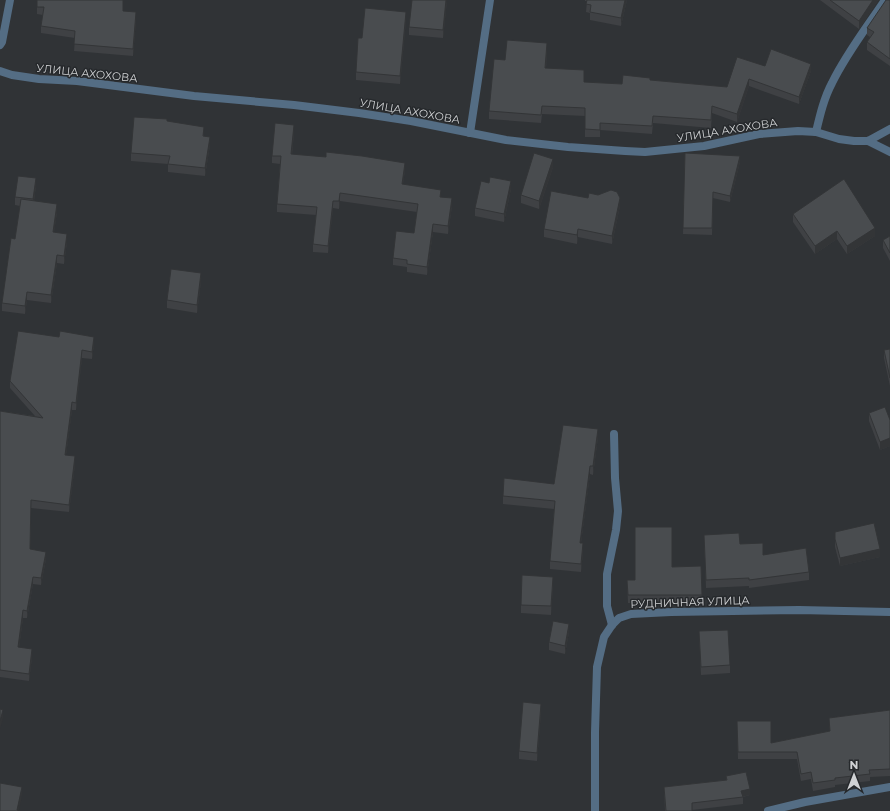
<svg xmlns="http://www.w3.org/2000/svg" width="890" height="811" font-family="Montserrat,sans-serif">
  <style>
    .lines { fill: none; stroke-linecap: round; stroke-linejoin: round }
    .service { stroke: #546d84; stroke-width: 8 }
    .minor { stroke: #546d84; stroke-width: 8 }
    .wall { fill: #3f4144 }
    .shaded-wall { fill: #333537 }
    .building { fill: #494c4f; stroke: #333537 }
    .labels { text-anchor: middle; dominant-baseline: central; stroke-width: 3; stroke-linejoin: round; paint-order: stroke }
    .street-label { font-size: 11px; fill: #d0d2d4; stroke: #26292c }
  </style>
  <rect width="100%" height="100%" fill="#303336"/>
  <g class="lines">
    <path class="service" d="M612 625 607 606V574L616 530 618 511 615 478 614 434"/>
    <g class="minor">
      <path d="M0 45 2 42 10 0"/>
      <path d="M0 71 12 75 39 79 77 81 194 96 294 105 359 113 411 121 506 140 568 147 625 151 645 152 704 146 759 134 798 131 816 132 839 139 854 141H868L890 129"/>
      <path d="M816 132C820 115 824 98 832 83 846 54 867 27 885 0"/>
      <path d="M470 133 490 0"/>
      <path d="M868 141 890 152"/>
      <path d="M595 811V732L597 667 604 637 612 625 619 618 631 614 671 612 799 610 890 612"/>
      <path d="M768 811 805 802 890 787"/>
    </g>
  </g>
  <g class="wall">
    <path d="M447 0 443 38 409 35V27Z"/>
    <path d="M585 0H627L621 26 590 20V13L586 12 587 1H585Z"/>
    <path d="M820 0H878L859 29Z"/>
    <path d="M890 0V66L867 50V42L870 37 867 35V28Z"/>
    <path d="M37 7 123 11 136 20 133 56 74 51 75 38 41 33V26L43 15 37 14Z"/>
    <path d="M406 20 400 84 356 80V72L362 38Z"/>
    <path d="M547 51 546 68 584 82 622 84 650 80 727 87 765 66 811 71 799 104 749 86 737 122 712 113 711 128 653 123 652 134 600 130V137H585V116L542 114 541 123 489 119V111L505 60Z"/>
    <path d="M167 121 204 135V136L210 145 205 176 168 172V164L131 161V153Z"/>
    <path d="M294 133 292 155 405 170 403 184 441 197 452 206 448 234 433 232 427 275 407 272V267L393 265V258L414 233 417 212 340 201 339 209 333 208 328 253 313 252V244L316 215 277 212V204L280 164 272 163V156Z"/>
    <path d="M685 153 740 162 730 202 713 198 712 235 683 234Z"/>
    <path d="M553 167 539 209 521 203V195Z"/>
    <path d="M36 186 34 201 57 212 54 232 67 242 64 264 57 263 51 303 27 300 25 314 2 311V303L15 239 20 206 15 205V197Z"/>
    <path d="M511 189 504 222 475 216V208Z"/>
    <path d="M620 206 612 244 578 237 577 244 544 237V229Z"/>
    <path d="M793 214 875 236 847 254 837 239 815 254 793 222Z"/>
    <path d="M890 236V261L883 248V240Z"/>
    <path d="M201 281 197 313 167 308V300Z"/>
    <path d="M94 344 92 359 82 358 76 410H72L66 455 75 464 69 512 31 508 30 549 46 559 41 585 33 584 27 618H23L19 648 32 657 29 681 0 677V411L35 416 10 388V381Z"/>
    <path d="M890 349V386L884 358V350Z"/>
    <path d="M869 413 890 420V446L880 450 869 421Z"/>
    <path d="M598 437 593 475 590 474 581 543 583 551 581 572 550 569V561L554 509 503 504V496L554 484Z"/>
    <path d="M835 532 880 557 840 566 835 547Z"/>
    <path d="M704 535 740 544 763 555 809 572V580L749 588V586L706 588Z"/>
    <path d="M701 566 702 603H628L627 580H635L672 567Z"/>
    <path d="M553 585 551 615 521 613V605Z"/>
    <path d="M699 631 730 665V673L701 675Z"/>
    <path d="M569 632 565 654 549 650V642Z"/>
    <path d="M890 710V776L870 777V781L835 785V787L813 791 811 779 801 781 797 759H738L737 721 771 743 830 731 829 718Z"/>
    <path d="M541 712 537 761 519 759V751Z"/>
    <path d="M726 776 750 795 743 797V804L692 810V811H665L664 787 726 780Z"/>
  </g>
  <g class="shaded-wall">
    <path d="M446 0H447L443 38V30Z"/>
    <path d="M625 0H627L621 26V18Z"/>
    <path d="M873 0H878L859 29V21Z"/>
    <path d="M136 12V20L133 56V49Z"/>
    <path d="M406 12V20L400 84V76Z"/>
    <path d="M547 43V51L545 76V68Z"/>
    <path d="M811 64V71L799 104V97Z"/>
    <path d="M749 79V86L737 122V114Z"/>
    <path d="M294 125V133L291 162V154Z"/>
    <path d="M210 137V145L205 176V168Z"/>
    <path d="M740 156V162L730 202V196Z"/>
    <path d="M553 159V167L539 209V201Z"/>
    <path d="M405 163V170L402 192V184Z"/>
    <path d="M36 178V186L33 207V199Z"/>
    <path d="M511 181V189L504 222V214Z"/>
    <path d="M340 193V201L339 209V201Z"/>
    <path d="M452 198V206L448 234V226Z"/>
    <path d="M620 198V206L612 244V236Z"/>
    <path d="M333 201V208L328 253V246Z"/>
    <path d="M57 204V212L53 240V232Z"/>
    <path d="M433 224V232L427 275V267Z"/>
    <path d="M875 228V236L847 254V246Z"/>
    <path d="M578 229V237L577 244V235Z"/>
    <path d="M837 231V239L815 254V246Z"/>
    <path d="M67 234V242L64 264V256Z"/>
    <path d="M57 255V263L51 303V295Z"/>
    <path d="M201 273V281L197 313V305Z"/>
    <path d="M27 292V300L25 314V306Z"/>
    <path d="M94 337V344L92 359V352Z"/>
    <path d="M82 350V358L76 410V403Z"/>
    <path d="M72 402V410L65 463V455Z"/>
    <path d="M598 429V437L593 475V466Z"/>
    <path d="M890 438V446L880 450V442Z"/>
    <path d="M75 456V464L69 512V505Z"/>
    <path d="M590 466V474L580 551V543Z"/>
    <path d="M583 543V551L581 572V564Z"/>
    <path d="M880 549V557L840 566V558Z"/>
    <path d="M46 552V559L41 585V578Z"/>
    <path d="M33 577V584L27 618V611Z"/>
    <path d="M553 577V585L551 615V606Z"/>
    <path d="M23 610V618L18 655V647Z"/>
    <path d="M569 624V632L565 654V646Z"/>
    <path d="M32 649V657L29 681V674Z"/>
    <path d="M541 704V712L537 761V753Z"/>
    <path d="M3 710V718L0 729V721Z"/>
    <path d="M22 787V795L19 811H17Z"/>
    <path d="M750 789V795L741 797V791Z"/>
  </g>
  <g class="building">
    <path d="M37 0H123V11L136 12 133 49 74 44 75 31 41 26 44 7H37Z"/>
    <path d="M412 0H446L443 30 409 27Z"/>
    <path d="M587 0H625L621 18 590 12 591 5 586 4Z"/>
    <path d="M830 0H873L859 21Z"/>
    <path d="M886 0H890V59L867 42 874 32 867 28Z"/>
    <path d="M365 8 406 12 400 76 356 72 358 38H362Z"/>
    <path d="M507 40 547 43 545 68 584 70V82L622 84 623 75 650 78V80L727 87 737 57 765 66 771 49 811 64 799 97 749 79 737 114 712 106 711 120 653 116 652 126 600 123V130L585 129V108L542 106 541 115 489 111 494 59 505 60Z"/>
    <path d="M134 117 167 119V121L204 127 203 136 210 137 205 168 168 164 170 156 131 153Z"/>
    <path d="M275 123 294 125 291 154 326 157V152L362 156 405 163 402 184 441 190 440 197 452 198 448 226 433 224 427 267 407 264V260L393 258 396 231 414 233 418 204 340 193 339 201H333L328 246 313 244 317 207 277 204 281 156H272Z"/>
    <path d="M534 153 553 159 539 201 521 195Z"/>
    <path d="M685 153 740 156 730 196 713 192 712 228H683Z"/>
    <path d="M18 176 36 178 33 199 15 197Z"/>
    <path d="M490 177 511 181 504 214 475 208 481 181 489 183Z"/>
    <path d="M844 179 875 228 847 246 837 231 815 246 793 214Z"/>
    <path d="M611 190 617 192 620 198 612 236 578 229 577 235 544 229 551 191 588 198 589 193 598 195Z"/>
    <path d="M21 199 57 204 53 232 67 234 64 256 57 255 51 295 27 292 25 306 2 303 11 238 15 239Z"/>
    <path d="M890 236V253L883 240Z"/>
    <path d="M171 269 201 273 197 305 167 300Z"/>
    <path d="M18 331 59 337 60 331 94 337 92 352 82 350 76 403 72 402 65 455 75 456 69 505 31 500 30 549 46 552 41 578 33 577 27 611 23 610 18 647 32 649 29 674 0 670V411L43 418 10 381Z"/>
    <path d="M890 349V378L884 350Z"/>
    <path d="M885 407 890 420V438L880 442 869 413Z"/>
    <path d="M563 425 598 429 593 466H590L580 543H583L581 564 550 561 555 501 503 496 504 478 554 484Z"/>
    <path d="M874 523 880 549 840 558 835 539V532Z"/>
    <path d="M635 527H672V567L701 566 702 595H628L627 580H635Z"/>
    <path d="M739 533 740 544 763 543V555L806 548 809 572 749 580V578L706 580 704 535Z"/>
    <path d="M522 575 553 577 551 606 521 605Z"/>
    <path d="M553 621 569 624 565 646 549 642Z"/>
    <path d="M728 630 730 665 701 667 699 631Z"/>
    <path d="M523 702 541 704 537 753 519 751Z"/>
    <path d="M0 709 3 710 0 721Z"/>
    <path d="M890 710V769L869 770 870 774 835 778V780L813 783 811 772 801 774 797 752H738L737 721H771V743L830 731 829 718Z"/>
    <path d="M746 772 750 789 741 791 743 797 692 803V811H666L664 787 727 780 726 776Z"/>
    <path d="M0 783 22 787 17 810 20 811H0Z"/>
  </g>
  <g class="labels">
    <g class="street-label">
      <text transform="translate(87 73) rotate(6)">УЛИЦА АХОХОВА</text>
      <text transform="translate(410 111) rotate(10)">УЛИЦА АХОХОВА</text>
      <text transform="translate(727 130) rotate(-9)">УЛИЦА АХОХОВА</text>
      <text transform="translate(690 602) rotate(-2)">РУДНИЧНАЯ УЛИЦА</text>
    </g>
  </g>
  <g transform="translate(854 775)" stroke="#26292c" stroke-width="3" paint-order="stroke">
  <path d="M0-3L7 15L0 10L-7 15Z" fill="#d0d2d4"/>
  <text y="-6" font-size="11" font-weight="bold" text-anchor="middle" fill="#d0d2d4">N</text>
  </g>
</svg>
